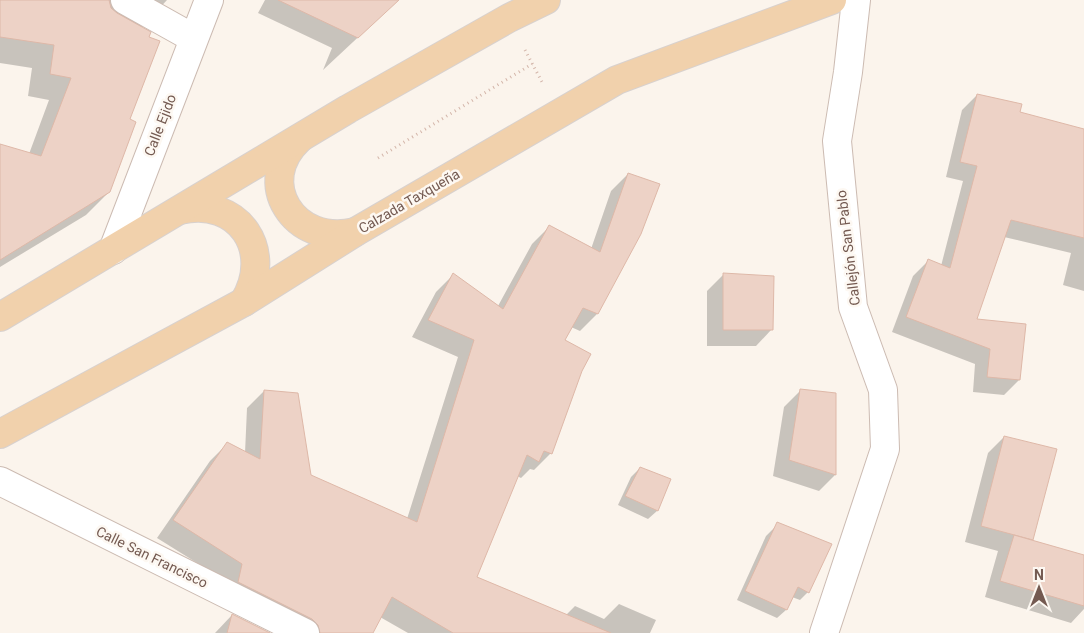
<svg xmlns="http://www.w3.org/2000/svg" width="1084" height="633" font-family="Roboto,sans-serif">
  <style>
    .shadow { fill: #0003 }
    .building { fill: #edd2c6; stroke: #deb8a8 }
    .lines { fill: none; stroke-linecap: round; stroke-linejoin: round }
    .minor-casing { stroke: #ccbbb2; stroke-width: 30 }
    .major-casing { stroke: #d8d1ce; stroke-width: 30 }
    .path { stroke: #d3b5a9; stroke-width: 3; stroke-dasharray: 1 4; stroke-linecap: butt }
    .minor { stroke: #fff; stroke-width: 28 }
    .major { stroke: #f1d1ac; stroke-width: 28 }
    .labels { text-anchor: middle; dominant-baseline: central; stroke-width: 5; stroke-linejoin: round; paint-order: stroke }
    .street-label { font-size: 14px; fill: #745a51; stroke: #fdf8f2 }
  </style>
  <rect width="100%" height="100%" fill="#fbf4ec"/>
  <g class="shadow">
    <path d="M0 0H167L141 28 128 120 109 192 86 215 0 267V145L29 154 49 100 28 96 32 68 0 63Z"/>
    <path d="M265 0H398L323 70 332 48 258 13Z"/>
    <path d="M977 95 1019 113 1084 194V291L1063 285 1071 253 1004 237 975 320 1019 380 1004 395 973 392 975 364 892 332 913 276 928 261 941 266 963 181 946 177 962 110Z"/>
    <path d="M628 174 641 231 597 314 580 331 571 327 563 341 581 371 551 453 534 470 530 469 521 478 517 476 476 577 566 615 575 606 604 619 619 604 656 620 650 633H408L380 617 372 633H317L226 581 157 538 210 461 227 444 245 453 247 408 264 391 310 476 407 519 458 357 412 337 436 292 453 275 498 306 532 244 549 227 591 249 611 191Z"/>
    <path d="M724 274 772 329 756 346H707V291Z"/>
    <path d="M800 391 835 394V475L819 491 773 476 784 407Z"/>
    <path d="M1004 437 1032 539 1031 541 1084 557V609L1071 623 985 597 998 551 965 542 988 453Z"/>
    <path d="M640 468 670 480 657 511 648 519 618 505 631 477Z"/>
    <path d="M775 527 808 592 800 600 792 597 786 610 777 618 737 600 766 536Z"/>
    <path d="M232 615 259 633H215Z"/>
  </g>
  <g class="building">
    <path d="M0 0H109L111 8 117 13 151 32 149 37 160 41 130 119 136 122 110 192 0 260V144L41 156 71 78 50 74 54 45 0 37Z"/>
    <path d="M278 0H399L358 38Z"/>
    <path d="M977 94 1022 104 1020 112 1084 129V238L1011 220 977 319 1026 324 1020 380 987 377 990 349 906 317 928 259 950 268 977 166 960 162Z"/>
    <path d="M628 173 660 184 641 234 598 314 583 308 565 340 591 354 582 371 552 454 544 451 539 462 527 455 477 577 611 633H453L392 597 373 633H320L318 625 312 619 238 582 242 564 173 520 227 442 260 459 264 390 298 393 311 475 417 522 474 340 428 320 453 273 503 309 549 225 600 252Z"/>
    <path d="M723 273 774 276 773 330H723Z"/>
    <path d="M800 389 836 393V475L789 460Z"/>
    <path d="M1004 436 1057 449 1033 540 981 526Z"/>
    <path d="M640 467 671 479 658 511 625 496Z"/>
    <path d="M777 522 832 544 809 593 798 587 787 610 745 591Z"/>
    <path d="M1014 535 1084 555V606L1000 581Z"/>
    <path d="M232 614 270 633H227Z"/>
  </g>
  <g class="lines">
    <g class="minor-casing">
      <g id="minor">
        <path d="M125 0 193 38"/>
        <path d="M113 250 209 0"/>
        <path d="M0 481 305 633"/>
        <path d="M824 633 885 449 883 390 853 307 837 141 848 72 856 0"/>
      </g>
    </g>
    <g class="major-casing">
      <g id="major">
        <path d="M299 139C253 182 294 247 355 232"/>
        <path d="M180 210C239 196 275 251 244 302"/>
        <path d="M0 317 348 109 509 18 546 0"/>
        <path d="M0 434 244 302 357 231 617 80 832 0"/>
      </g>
    </g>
    <g class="path">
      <path d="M525 50 542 82"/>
      <path d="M378 158 532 64"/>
    </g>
    <use href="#minor" class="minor"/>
    <use href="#major" class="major"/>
  </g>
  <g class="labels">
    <g class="street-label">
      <text transform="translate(160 125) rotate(-69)">Calle Ejido</text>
      <text transform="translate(409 201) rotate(-30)">Calzada Taxqueña</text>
      <text transform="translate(848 248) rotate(-97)">Callejón San Pablo</text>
      <text transform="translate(152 557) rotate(26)">Calle San Francisco</text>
    </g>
  </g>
  <g transform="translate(1039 588)" stroke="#fdf8f2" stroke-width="4" paint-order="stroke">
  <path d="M0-4L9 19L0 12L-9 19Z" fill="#745a51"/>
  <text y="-8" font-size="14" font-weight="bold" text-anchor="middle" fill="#745a51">N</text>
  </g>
</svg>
